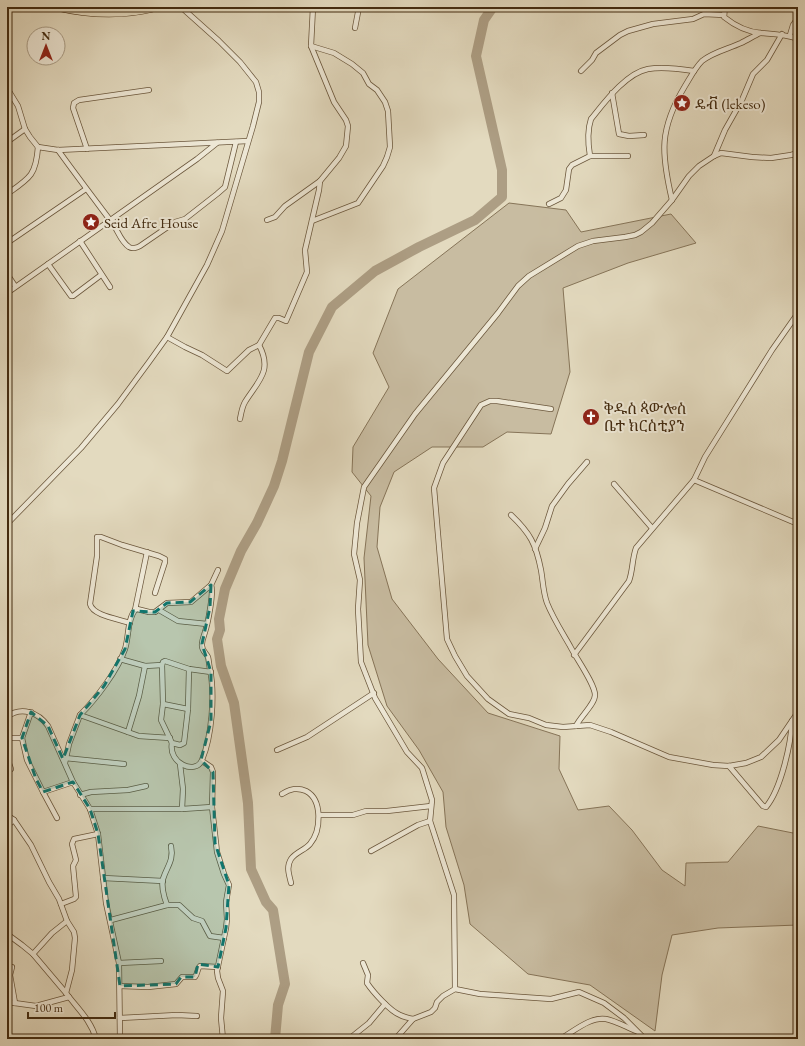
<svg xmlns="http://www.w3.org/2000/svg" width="805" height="1046" font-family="'EB Garamond','Noto Serif Ethiopic',serif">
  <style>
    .green { fill: #c8bca1; stroke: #867458 }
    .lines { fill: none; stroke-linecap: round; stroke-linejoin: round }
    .river { stroke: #ad9e84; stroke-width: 10 }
    .street-casing { stroke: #6b573c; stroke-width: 6 }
    .primary-casing { stroke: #432b10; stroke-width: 8 }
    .street { stroke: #ede7d5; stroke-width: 4.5 }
    .primary { stroke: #e3dabf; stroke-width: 7 }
    .marked { fill: #0f766e; fill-opacity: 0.2; stroke: #0f766e; stroke-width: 3; stroke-dasharray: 8 5; stroke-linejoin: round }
    .labels { text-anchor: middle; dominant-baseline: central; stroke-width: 4; stroke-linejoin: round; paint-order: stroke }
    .poi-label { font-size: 15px; fill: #432b10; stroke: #ede7d5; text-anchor: start }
  </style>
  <rect width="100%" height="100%" fill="#e3dabf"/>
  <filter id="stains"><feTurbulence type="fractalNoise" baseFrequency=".005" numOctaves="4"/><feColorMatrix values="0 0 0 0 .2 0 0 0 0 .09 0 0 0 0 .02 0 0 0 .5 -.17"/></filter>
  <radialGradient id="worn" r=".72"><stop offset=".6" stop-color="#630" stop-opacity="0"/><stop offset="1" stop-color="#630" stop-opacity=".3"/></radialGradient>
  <path class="green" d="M509 203 566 210 581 232 671 214 696 243 628 263 563 288 570 372 551 434 507 432 483 447H432L394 472 380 507 377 547 392 599 438 659 488 713 560 736 559 769 578 810 609 806 632 830 662 870 685 886 686 863 728 862 758 826 798 834V925L718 928 672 935 662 975 655 1031 590 985 528 974 470 924 464 885 446 827 443 792 419 750 387 706 368 645 364 558 371 496 352 472 353 447 389 387 373 353 398 289Z"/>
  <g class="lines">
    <path class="river" d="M275 1039 278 1005 285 984 273 910 266 902 251 869 248 803 234 703 221 666 217 639 220 630 219 619 225 589 241 551 257 523 274 486 282 461 309 352 332 307 375 271 419 247 475 220 502 197V170L476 56 484 20 493 7"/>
    <g class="street-casing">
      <g id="street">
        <path d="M725 7 724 17C734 25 748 32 761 33 774 34 786 34 798 39"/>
        <path d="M355 28 359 7"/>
        <path d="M790 35 793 25 798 18"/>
        <path d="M311 46 334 53 352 64 363 73 369 84 377 90 385 102 388 111 390 147 387 157 383 166 358 203 312 221"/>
        <path d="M581 71 592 60 596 53 620 35 628 31 653 24 693 19 704 14 724 15"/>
        <path d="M7 88 18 106 25 129 30 137 38 147 58 150 248 141"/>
        <path d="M612 93 619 134 629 136 644 135"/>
        <path d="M7 142 25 129"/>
        <path d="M87 149 73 108 74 103 79 100 149 90"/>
        <path d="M58 150C76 175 95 200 113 224 118 231 121 242 129 247 132 249 137 248 140 246L175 222 185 219 217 194 225 187 236 142"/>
        <path d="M590 156H628"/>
        <path d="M714 156 725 130 742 100 753 74 767 60 782 34"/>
        <path d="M7 194C30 178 36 175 38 147"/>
        <path d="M672 200C661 153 659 129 685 86 690 78 695 68 702 61 713 52 728 49 741 43 747 40 754 36 760 33"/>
        <path d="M549 204 561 198 566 190 569 169 572 165 590 156C588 144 587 131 591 119 604 103 626 73 648 69 660 67 681 69 694 71"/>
        <path d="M267 220 275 217 285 206 320 181 339 158 346 146 348 126 346 120 334 102 311 46 313 7"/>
        <path d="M80 241 110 287"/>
        <path d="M7 243 86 189"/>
        <path d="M48 264 71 296H73L101 275"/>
        <path d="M7 274 15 286"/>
        <path d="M7 293 197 159 217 143"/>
        <path d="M167 337 185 347 202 355 227 371 249 350 259 345 275 318H279L286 321 307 272 305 250 319 190 320 181"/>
        <path d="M551 409 497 401H490L481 405 443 463 434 488 447 639 455 656 467 676 488 699 509 714 529 718 546 725 563 727 590 725 611 732 669 757 713 765 729 766 746 763 761 757 779 740 798 712"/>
        <path d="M240 419C241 414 242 407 245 402 258 381 273 371 259 345"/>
        <path d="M694 480 798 524"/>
        <path d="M614 484 652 528"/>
        <path d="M511 515C530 533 536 544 541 570 543 581 543 592 547 603 553 618 562 632 570 646 576 658 595 684 595 695 595 704 580 717 576 726"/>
        <path d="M7 524 81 448 118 404 149 362 167 337 207 265 222 231 253 126 259 102V92L256 82 240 62 219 41 181 7"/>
        <path d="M535 549 545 528 552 506 568 484 587 462"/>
        <path d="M135 610 147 552"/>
        <path d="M159 610 178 621 207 624"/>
        <path d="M130 623C119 619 93 616 90 604L97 556V537H101L122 545 159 556 165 559V562L155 593"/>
        <path d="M574 655 629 581C633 570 632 559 636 548L694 480 705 457 772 350 798 313"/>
        <path d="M120 659 145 666 162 665 163 662 165 661 189 669 211 672"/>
        <path d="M162 665 163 704 161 720 172 743 180 745 184 743 188 709"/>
        <path d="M163 704 188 709 189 669"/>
        <path d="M80 715C96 699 118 670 125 649 129 637 127 620 135 610L137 609 149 612H155L167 603 191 602 211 585 218 570"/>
        <path d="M7 717C21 706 38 712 48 726L73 782 90 809 98 834 106 903 119 963 120 1039"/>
        <path d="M128 732 139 696 145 666"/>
        <path d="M7 738H22L27 760 43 792 73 782"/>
        <path d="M22 738 31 712"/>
        <path d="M172 743C168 764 196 775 202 760 212 736 215 695 210 669 209 665 209 661 208 657 206 653 201 650 202 644 202 640 204 636 205 632 208 623 214 592 211 585"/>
        <path d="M277 750 307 737 374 693"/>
        <path d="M7 758 11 769 7 772"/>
        <path d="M65 758 124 764"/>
        <path d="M202 761 211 767 213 772 212 807"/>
        <path d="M65 763 69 744 80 715 139 736 170 738"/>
        <path d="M180 764 183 789 182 809"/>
        <path d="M729 766 763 806 766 807C781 789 791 744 792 721"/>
        <path d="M43 792 57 818"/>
        <path d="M282 794C290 789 297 787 306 791 323 800 321 831 310 844 305 850 296 852 291 859 286 867 289 874 291 883"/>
        <path d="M80 795 91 792 128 790 146 786"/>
        <path d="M90 809H182L212 807 217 852 224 874 229 885 226 902 227 919 226 928 217 971 218 978 223 991 221 1018 223 1039"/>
        <path d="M7 815 14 820 31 845 49 882 59 899 67 921 52 933 33 954 66 993"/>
        <path d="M320 815H353L366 811H387L431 806"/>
        <path d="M7 826 14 820"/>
        <path d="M371 851 418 825 430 821"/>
        <path d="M103 878 163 881"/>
        <path d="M61 904 74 899 76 897 73 866 76 860 72 844 74 839 98 834"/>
        <path d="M167 905H179L193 918 202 921 210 936 224 938"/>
        <path d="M111 920 167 905C164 897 161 887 163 879 167 866 174 861 171 846"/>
        <path d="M67 921 74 932 75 938 72 970 66 993C77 1008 91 1020 96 1039"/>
        <path d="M7 934 22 945 33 954"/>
        <path d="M119 963 161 961"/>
        <path d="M363 963 368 975 367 983C373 992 390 1011 400 1015 404 1017 408 1018 413 1019"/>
        <path d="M12 967 10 975 15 1003"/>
        <path d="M120 986 148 987 176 984 182 977H195C198 973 197 969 200 966L218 967"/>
        <path d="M455 989 454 895 430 821 432 800 422 768 407 752 375 698 361 662 358 609 360 580 354 554 357 523 364 487 415 414 498 313 518 286 529 276 578 246 593 241 625 237 635 235 641 232 652 223 672 200 689 176 699 166 714 156 721 153 752 157 771 158 791 155 798 153"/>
        <path d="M7 1002 36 1006 69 997"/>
        <path d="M120 1018 177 1015 197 1016"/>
        <path d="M120 1038 175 1039"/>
        <path d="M349 1039 369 1023 385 1004"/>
        <path d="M400 1039 398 1036 413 1019 431 1012 435 1008 437 1002 443 996 455 989 480 994 551 999 579 992 604 1003 624 1018 645 1039"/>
        <path d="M560 1039C573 1032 591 1016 606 1019 616 1021 626 1027 636 1031"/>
      </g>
    </g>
    <g class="primary-casing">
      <path id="primary" d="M57 7C91 15 124 16 158 7"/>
    </g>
    <use href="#street" class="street"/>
    <use href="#primary" class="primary"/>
  </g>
  <path class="marked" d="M211 585 210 607 202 644 211 672V721L201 760 213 772 215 843 229 885 226 928 218 967 198 964 195 977H181L176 984 120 986 98 834 90 809 73 782 43 792 36 779 22 738 31 712 48 726 63 759 80 715 104 686 125 649 133 611 155 612 167 603 190 602Z"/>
  <defs>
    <g id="sight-disc" transform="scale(0.9)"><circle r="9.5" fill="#8f2418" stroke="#ede7d5"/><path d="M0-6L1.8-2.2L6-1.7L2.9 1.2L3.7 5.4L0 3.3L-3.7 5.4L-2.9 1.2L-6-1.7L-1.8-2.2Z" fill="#fff"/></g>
    <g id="church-disc" transform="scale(0.9)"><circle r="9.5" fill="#8f2418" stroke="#ede7d5"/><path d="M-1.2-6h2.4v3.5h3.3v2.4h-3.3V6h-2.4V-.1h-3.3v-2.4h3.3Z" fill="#fff"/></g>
  </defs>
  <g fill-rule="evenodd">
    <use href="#sight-disc" x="682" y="103"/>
    <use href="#sight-disc" x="91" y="222"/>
    <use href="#church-disc" x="591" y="417"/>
  </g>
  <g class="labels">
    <g class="poi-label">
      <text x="695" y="103">ዴቭ (lekeso)</text>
      <text x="104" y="222">Seid Afre House</text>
      <text x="604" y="408">ቅዱስ ጳውሎስ<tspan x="604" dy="17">ቤተ ክርስቲያን</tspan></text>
    </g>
  </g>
  <rect width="805" height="1046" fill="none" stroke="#e3dabf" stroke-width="24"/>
  <rect x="8" y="8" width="789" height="1030" fill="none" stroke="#432b10" stroke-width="2"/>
  <rect x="12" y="12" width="781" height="1022" fill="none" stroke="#432b10"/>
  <g transform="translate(46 46)"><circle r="19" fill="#ede7d5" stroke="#a99c86"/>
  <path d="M0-3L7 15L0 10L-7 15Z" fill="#8f2418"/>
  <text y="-6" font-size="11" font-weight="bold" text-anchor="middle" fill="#432b10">N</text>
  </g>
  <path d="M28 1012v6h87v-6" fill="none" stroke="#432b10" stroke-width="2"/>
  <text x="34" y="1012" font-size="12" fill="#432b10" stroke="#ede7d5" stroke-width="3" paint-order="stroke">100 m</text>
  <rect width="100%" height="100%" filter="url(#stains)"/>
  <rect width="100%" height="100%" fill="url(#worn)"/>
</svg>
